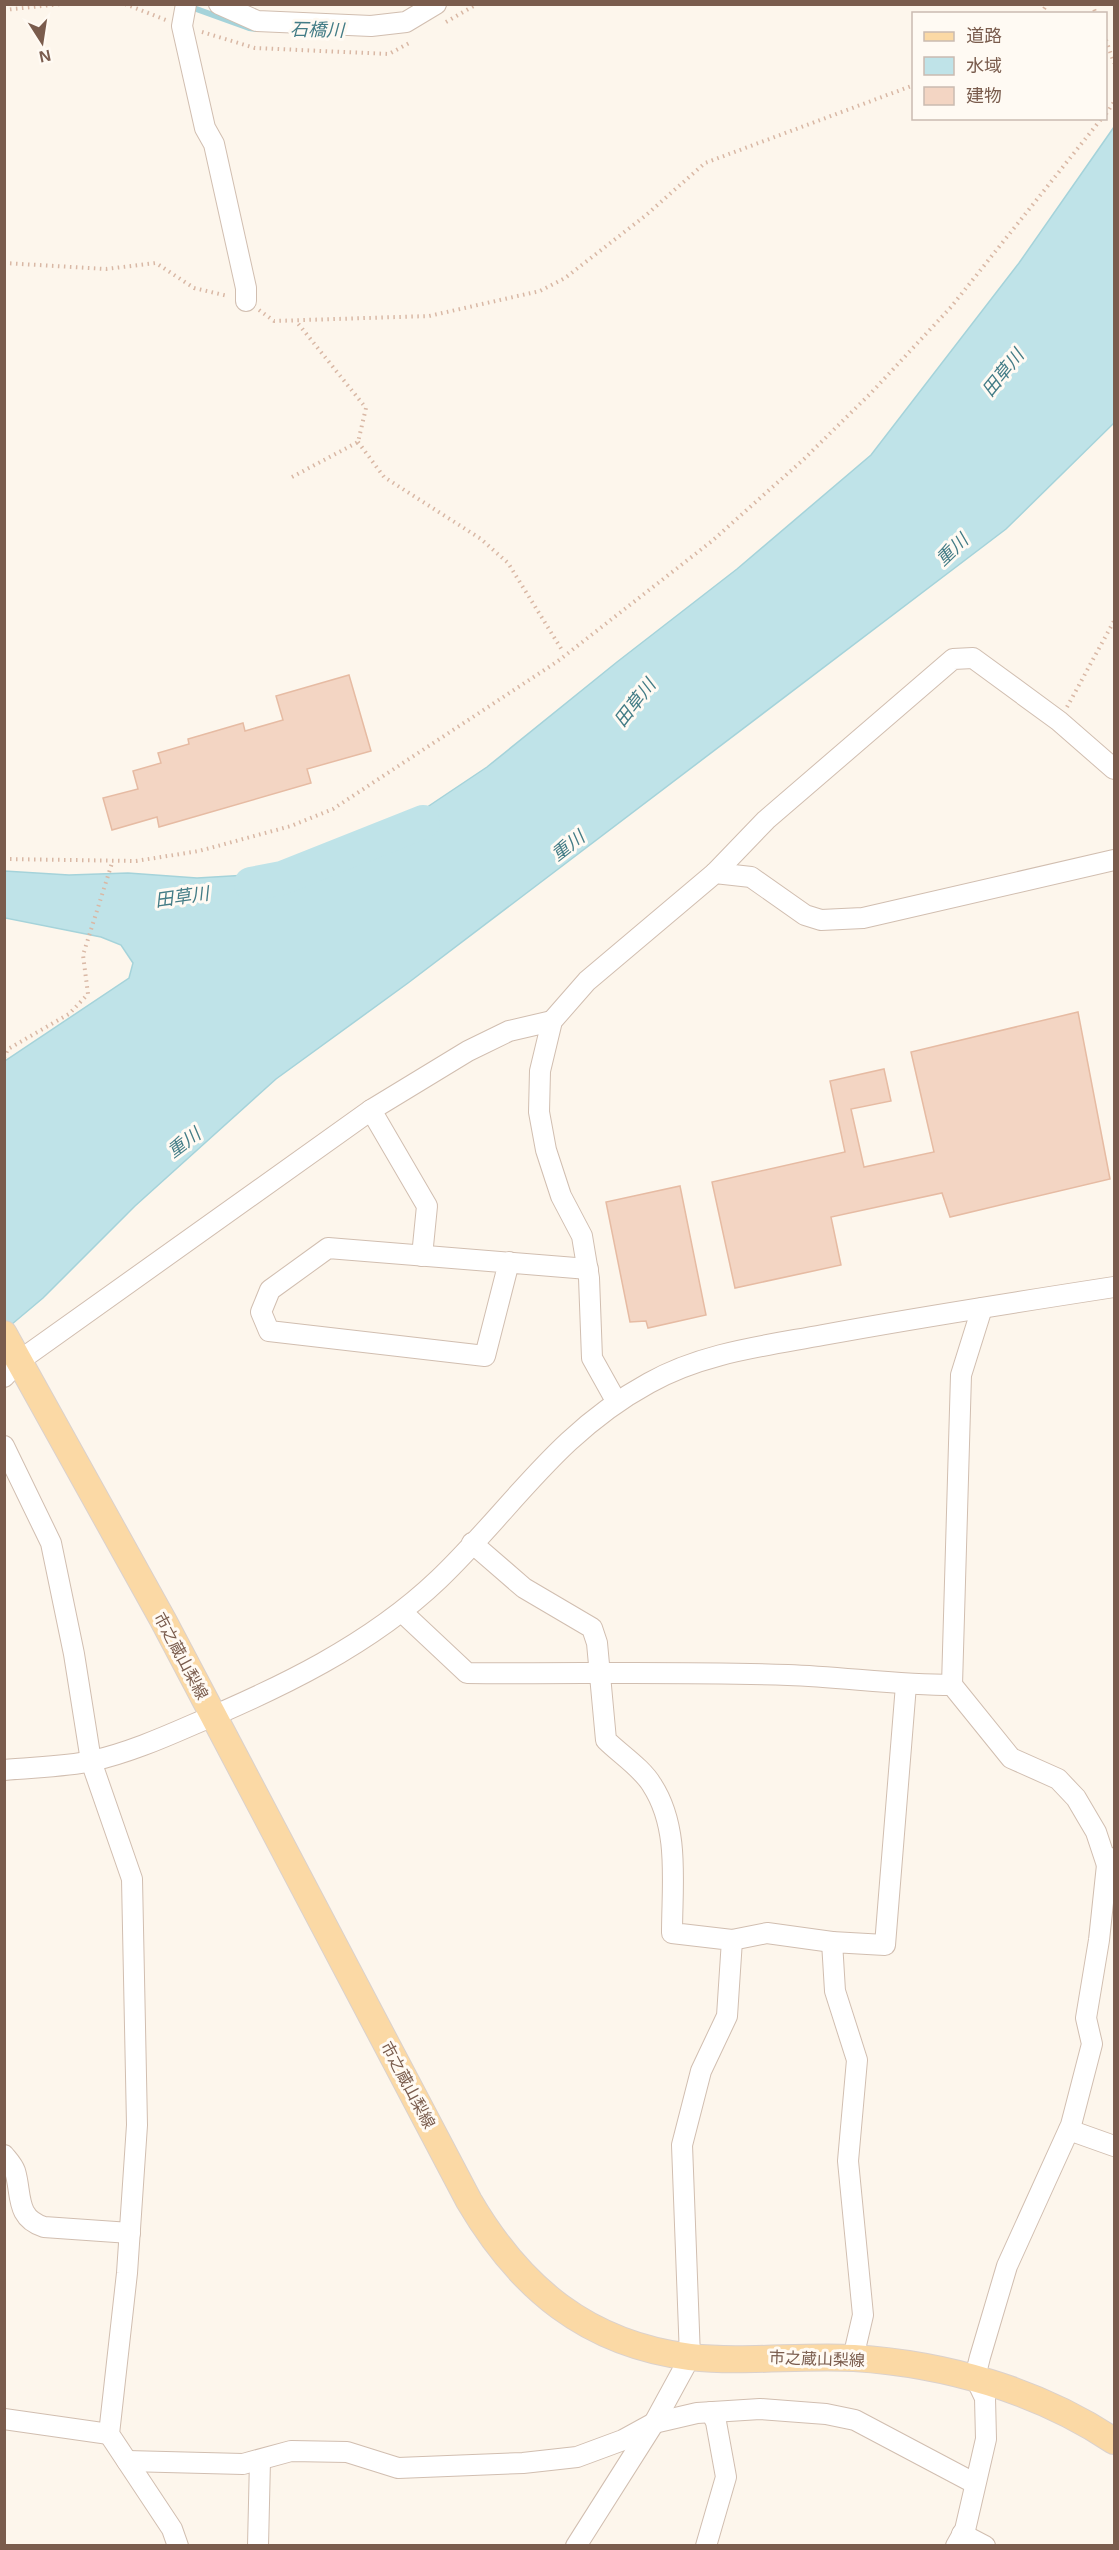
<svg xmlns="http://www.w3.org/2000/svg" width="1119" height="2550" font-family="Helvetica,'Noto Sans JP',sans-serif">
  <style>
    .water { fill: #bfe3e8; stroke: #a5d3da; stroke-width: 1.5 }
    .lines { fill: none; stroke-linecap: round; stroke-linejoin: round }
    .stream { stroke: #a5d3da; stroke-width: 6 }
    .river { stroke: #bfe3e8; stroke-width: 34 }
    .building { fill: #f3d5c3; stroke: #e6bba3; stroke-width: 1.5 }
    .minor-casing { stroke: #d1beb0; stroke-width: 22 }
    .major-casing { stroke: #dad1cd; stroke-width: 28 }
    .path { stroke: #d9b8a5; stroke-width: 4; stroke-dasharray: 1.5 4.5; stroke-linecap: butt }
    .minor { stroke: #fff; stroke-width: 20 }
    .major { stroke: #fbd9a5; stroke-width: 26 }
    .labels { text-anchor: middle; dominant-baseline: central; stroke-width: 6; stroke-linejoin: round; paint-order: stroke }
    .street-label { font-size: 16px; fill: #7a5c4d; stroke: #fffaf3 }
    .water-label { font-size: 18px; font-style: italic; fill: #437c86; stroke: #fffaf3 }
  </style>
  <rect width="100%" height="100%" fill="#fdf6ec"/>
  <path class="water" d="M1114 127V423L1006 529 408 983 276 1079 135 1206 43 1298 5 1330V1061L129 978 133 963 121 945 101 937 5 918V871L69 875 128 873 197 878 333 870 487 767 617 662 737 569 871 455 1019 263Z"/>
  <g class="lines">
    <path class="stream" d="M188 6 249 28 257 29"/>
    <path class="river" d="M251 884 282 878 423 822"/>
  </g>
  <g class="building">
    <path d="M349 675 371 751 307 769 311 783 159 827 157 817 112 830 103 798 138 789 133 771 161 763 158 753 189 744 188 739 243 723 245 731 283 720 276 696Z"/>
    <path d="M1078 1012 1110 1179 950 1217 942 1193 831 1217 841 1265 735 1288 712 1182 845 1152 830 1081 884 1069 891 1101 851 1109 864 1167 934 1152 911 1052Z"/>
    <path d="M680 1186 706 1315 648 1328 646 1321 630 1322 606 1202Z"/>
  </g>
  <g class="lines">
    <g class="minor-casing">
      <g id="minor">
        <path d="M186 4 182 26 205 128 214 144 246 288V301"/>
        <path d="M219 4 257 21 371 26 406 22 436 4"/>
        <path d="M715 873 766 820 953 659 973 658 1059 721 1114 769"/>
        <path d="M371 1110 427 1206 422 1256"/>
        <path d="M509 1262 485 1356 269 1331 261 1312 270 1290 328 1248 588 1269"/>
        <path d="M4 1377 19 1361 371 1110 468 1051 509 1031 552 1021"/>
        <path d="M616 1401 592 1358 589 1278 582 1236 561 1196 546 1150 539 1112 540 1071 552 1021 587 981 715 873 751 877 805 915 821 920 863 918 1114 860"/>
        <path d="M4 1446 51 1543 74 1654 91 1761 132 1879 137 2125 127 2273 109 2434 172 2529 178 2546"/>
        <path d="M472 1543 524 1588 592 1628 597 1643 606 1740C620 1754 642 1768 652 1785 680 1828 672 1884 672 1933L732 1940 727 2016 701 2071 682 2145 690 2357 654 2423 576 2546"/>
        <path d="M402 1612 467 1673C574 1674 681 1671 788 1675 843 1677 897 1685 952 1685L1011 1758 1058 1779 1076 1798 1096 1832 1107 1865"/>
        <path d="M952 1685 961 1375 982 1308"/>
        <path d="M4 1770C33 1767 64 1767 92 1761 127 1753 160 1739 192 1725 280 1688 370 1645 439 1579 512 1509 557 1433 649 1383 702 1353 764 1346 823 1335 920 1317 1017 1302 1114 1287"/>
        <path d="M732 1940 767 1933 832 1942"/>
        <path d="M1069 2130 1114 2146"/>
        <path d="M4 2155C8 2160 13 2165 15 2171 22 2194 15 2218 44 2227L130 2233"/>
        <path d="M853 2358 863 2315 848 2161 857 2060 835 1991 832 1942 885 1945 906 1685"/>
        <path d="M4 2419 109 2434"/>
        <path d="M127 2461 243 2464 291 2451 347 2452 398 2468 523 2463 577 2457 623 2440 654 2423 697 2413 760 2409 826 2414 855 2420 974 2483"/>
        <path d="M962 2534 985 2546"/>
        <path d="M258 2546 260 2460"/>
        <path d="M706 2546 726 2477 716 2422 711 2412"/>
        <path d="M956 2546 965 2530 986 2439 985 2398 975 2377 980 2357 1007 2266 1071 2125 1092 2044 1086 2018 1099 1940 1107 1865 1114 1858"/>
      </g>
    </g>
    <g class="major-casing">
      <path id="major" d="M4 1334 163 1620 469 2201C520 2288 587 2344 690 2357 744 2363 800 2355 854 2358 945 2364 1038 2390 1114 2441"/>
    </g>
    <g class="path">
      <path d="M125 4 166 20"/>
      <path d="M1092 4 1096 14"/>
      <path d="M4 10 61 4"/>
      <path d="M1041 14 1047 4"/>
      <path d="M446 22 477 4"/>
      <path d="M202 32 255 48 389 54 411 42"/>
      <path d="M1106 40 1114 63"/>
      <path d="M1106 114 1114 102"/>
      <path d="M4 263 106 269 156 263 194 288 228 296"/>
      <path d="M259 310 274 321 429 316 540 291 565 278 645 216 705 163 914 85"/>
      <path d="M358 442 384 477 481 539 508 563 562 650"/>
      <path d="M292 477 358 442 366 408 296 321"/>
      <path d="M1067 707 1114 621"/>
      <path d="M4 859 136 861 199 851 291 826 333 809 558 661 712 541 804 459 871 393 951 307 1102 118"/>
      <path d="M4 1058 8 1049 69 1014 88 994 83 955 112 863"/>
    </g>
    <use href="#minor" class="minor"/>
    <use href="#major" class="major"/>
  </g>
  <g class="labels">
    <g class="street-label">
      <text transform="translate(181 1656) rotate(62)">市之蔵山梨線</text>
      <text transform="translate(408 2085) rotate(62)">市之蔵山梨線</text>
      <text transform="translate(817 2359) rotate(2)">市之蔵山梨線</text>
    </g>
    <g class="water-label">
      <text transform="translate(317 30) rotate(1)">石橋川</text>
      <text transform="translate(1003 373) rotate(-51)">田草川</text>
      <text transform="translate(952 550) rotate(-44)">重川</text>
      <text transform="translate(635 703) rotate(-52)">田草川</text>
      <text transform="translate(568 846) rotate(-38)">重川</text>
      <text transform="translate(182 897) rotate(-8)">田草川</text>
      <text transform="translate(184 1143) rotate(-37)">重川</text>
    </g>
  </g>
  <rect width="1119" height="2550" fill="none" stroke="#7a5c4d" stroke-width="12"/>
  <rect x="912" y="12" width="195" height="108" fill="#fffaf3" stroke="#cabbb1" stroke-width="1.5"/>
  <rect x="924" y="32" width="30" height="9" fill="#fbd9a5" stroke="#cabbb1" stroke-width="1.5"/>
  <text x="966" y="42" font-size="18" fill="#7a5c4d">道路</text>
  <rect x="924" y="57" width="30" height="18" fill="#bfe3e8" stroke="#cabbb1" stroke-width="1.5"/>
  <text x="966" y="72" font-size="18" fill="#7a5c4d">水域</text>
  <rect x="924" y="87" width="30" height="18" fill="#f3d5c3" stroke="#cabbb1" stroke-width="1.5"/>
  <text x="966" y="102" font-size="18" fill="#7a5c4d">建物</text>
  <g transform="translate(42 42) rotate(168)" stroke="#fffaf3" stroke-width="4.5" paint-order="stroke">
  <path d="M0-4.5L10 22L0 15L-10 22Z" fill="#7a5c4d"/>
  <text y="-9" font-size="16" font-weight="bold" text-anchor="middle" fill="#7a5c4d">N</text>
  </g>
</svg>
